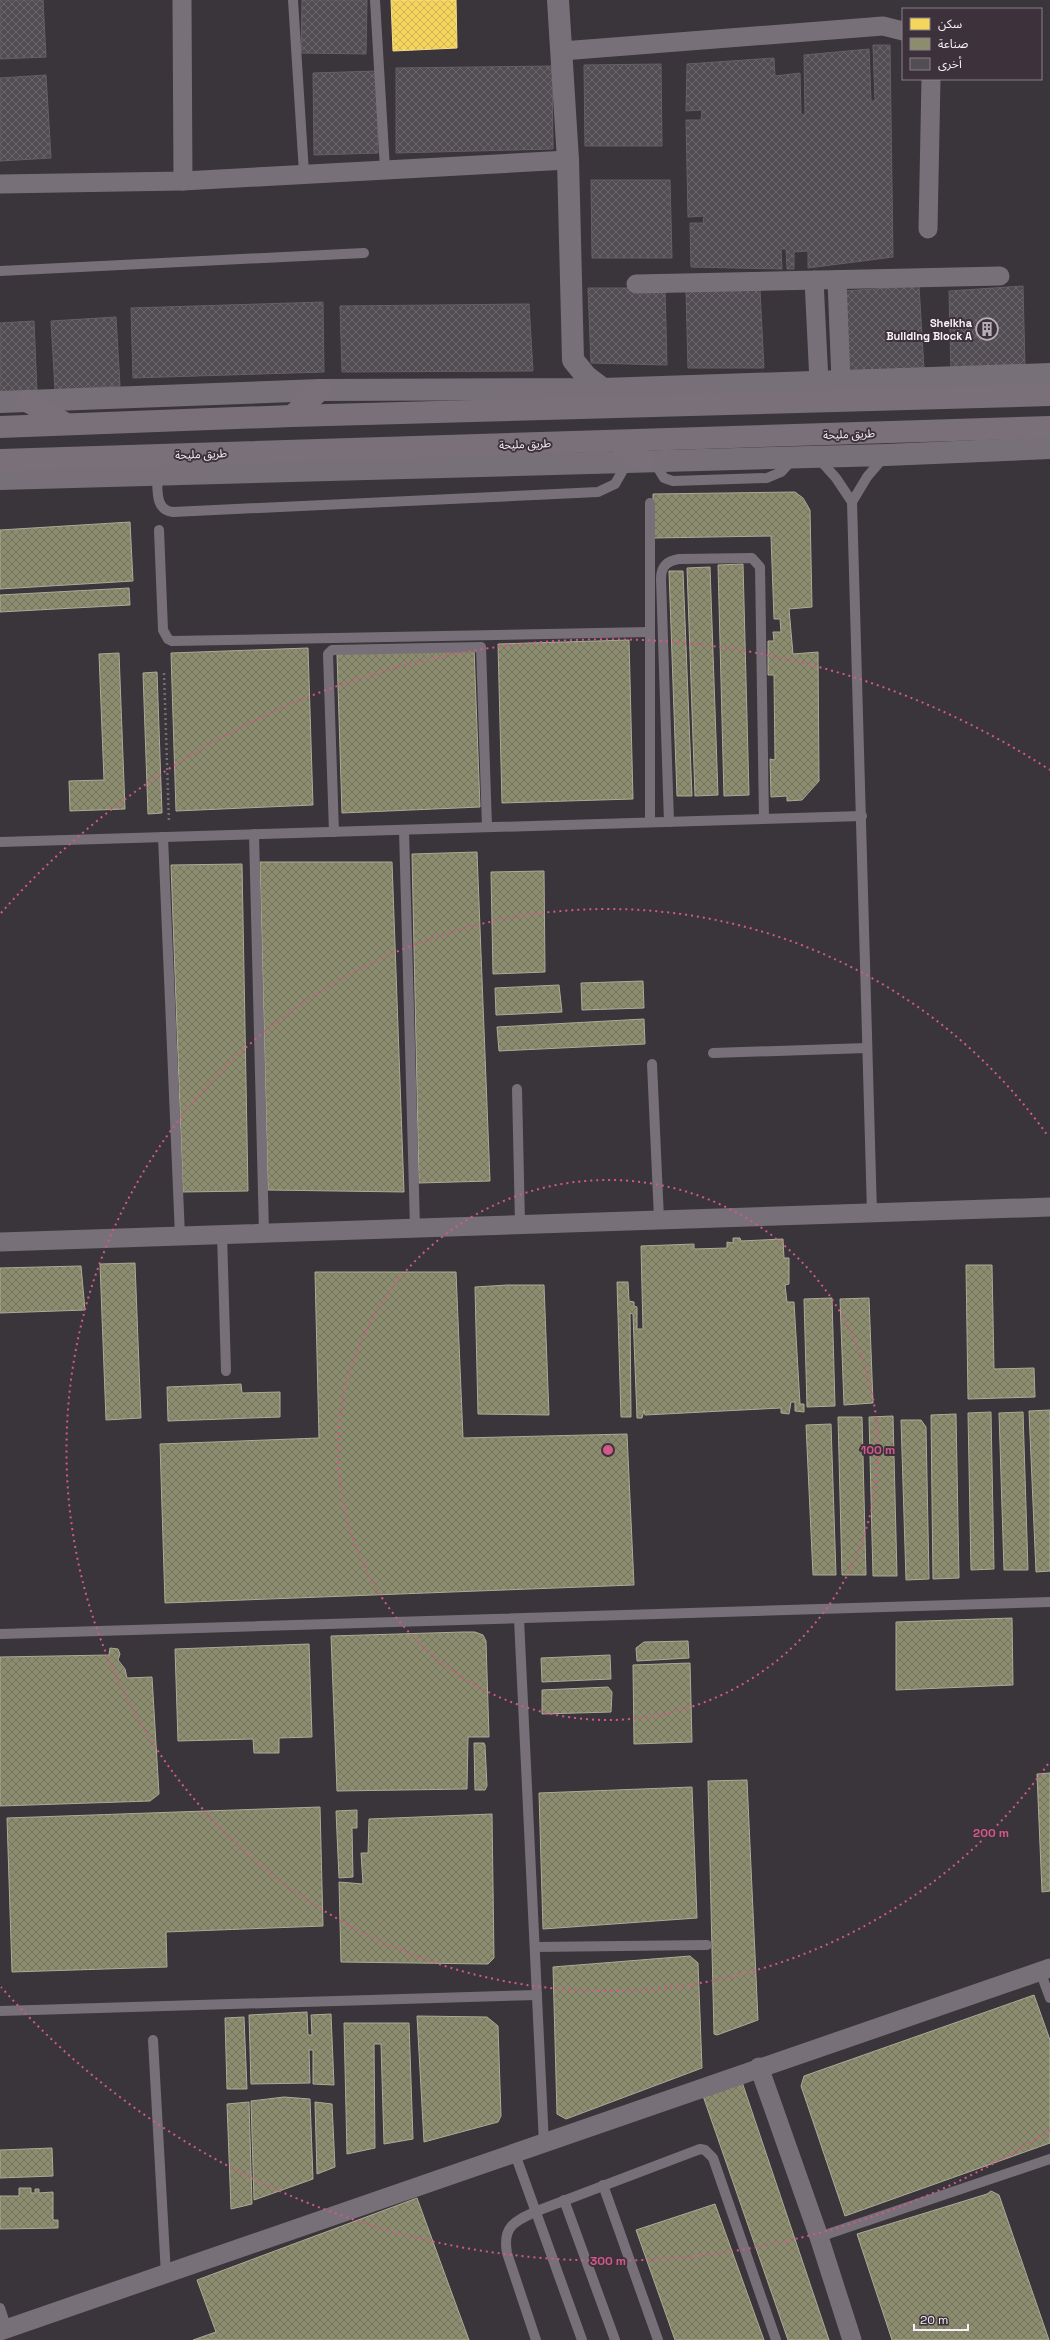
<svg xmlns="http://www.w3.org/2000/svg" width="1050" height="2340" font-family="'Space Grotesk','Noto Sans Arabic',sans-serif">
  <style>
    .homes { fill: url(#homes-cross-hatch); stroke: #f6dd8a }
    .industry { fill: url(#industry-cross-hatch); stroke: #acaa97 }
    .building { fill: url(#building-cross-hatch); stroke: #635f63 }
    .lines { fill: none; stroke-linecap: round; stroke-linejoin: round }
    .path { stroke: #736e73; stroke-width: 2.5; stroke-dasharray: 2 3; stroke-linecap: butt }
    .service { stroke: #787078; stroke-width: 10 }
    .minor { stroke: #787078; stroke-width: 19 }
    .tertiary { stroke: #787078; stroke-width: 22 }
    .primary { stroke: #7a707a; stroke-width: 22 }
    .ring { fill: none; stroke: #d2598a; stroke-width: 2; stroke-dasharray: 2 4 }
    .labels { text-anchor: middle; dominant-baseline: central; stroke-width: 4; stroke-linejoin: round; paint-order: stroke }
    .poi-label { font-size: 11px; font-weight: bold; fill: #f7f1f7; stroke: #3d323c; text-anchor: end }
    .street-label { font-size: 11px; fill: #f7f1f7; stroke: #3d323c }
    .centre { fill: #d2598a; stroke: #3d323c; stroke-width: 2 }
    .ring-label { font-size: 12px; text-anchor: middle; font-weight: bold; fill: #d2598a; stroke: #3d323c; stroke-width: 4; stroke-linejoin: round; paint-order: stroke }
  </style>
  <defs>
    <pattern id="homes-cross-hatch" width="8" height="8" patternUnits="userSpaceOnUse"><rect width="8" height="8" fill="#f6d55c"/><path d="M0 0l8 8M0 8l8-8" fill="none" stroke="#cbb258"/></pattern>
    <pattern id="industry-cross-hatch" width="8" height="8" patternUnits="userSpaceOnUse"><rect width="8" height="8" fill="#8c8c6e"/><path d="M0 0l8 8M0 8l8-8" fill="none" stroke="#757461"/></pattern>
    <pattern id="building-cross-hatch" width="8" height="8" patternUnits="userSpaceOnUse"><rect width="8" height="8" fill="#524d52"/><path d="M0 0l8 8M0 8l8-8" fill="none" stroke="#6c676c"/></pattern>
  </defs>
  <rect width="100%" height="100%" fill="#3a353a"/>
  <path class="homes" d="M391 0H456L457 48 393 51Z"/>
  <g class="industry">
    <path d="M795 492 803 498 810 510 812 607 789 609 793 654 818 652 819 781 802 800 787 801V796L771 797 770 759 775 760 774 675H768V641H774L773 632H781L780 619H774L771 536 653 538V494Z"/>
    <path d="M130 522 133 581 0 589V530Z"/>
    <path d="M743 564 749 795 724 796 718 565Z"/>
    <path d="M710 567 718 795 695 796 687 568Z"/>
    <path d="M669 571H683L692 796H677Z"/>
    <path d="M129 588 130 605 0 612V595Z"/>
    <path d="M629 640 633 799 502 803 498 644Z"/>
    <path d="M308 648 313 805 176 811 171 653Z"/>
    <path d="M474 648 480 807 342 813 337 654Z"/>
    <path d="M119 653 125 809 70 811 69 781 104 780 99 654Z"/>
    <path d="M157 672 162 813 148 814 143 673Z"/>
    <path d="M477 852 490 1181 419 1183 412 854Z"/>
    <path d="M260 862H392L404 1192 268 1190Z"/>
    <path d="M242 864 248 1191 183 1192 171 865Z"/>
    <path d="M544 871 545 972 493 974 491 872Z"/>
    <path d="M643 981 644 1008 582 1010 581 983Z"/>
    <path d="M559 985 562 1012 496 1015 495 988Z"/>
    <path d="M644 1019 645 1044 499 1051 497 1027Z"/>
    <path d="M733 1238H740L741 1241 783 1239 784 1258H789V1284L785 1285 787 1302H794L800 1404H804V1412L795 1411V1402H791L789 1414 781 1413V1408L645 1415 644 1410 642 1418H637L633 1314 630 1313 631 1417H621L617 1282H628L629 1301 634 1302V1306L637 1307V1329H643L641 1246 694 1244V1249L727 1248V1242L733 1243Z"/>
    <path d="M135 1263 141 1418 106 1420 100 1264Z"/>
    <path d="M966 1265H992L994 1369 1034 1368 1035 1397 968 1399Z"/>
    <path d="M81 1266 85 1310 0 1313V1268Z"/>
    <path d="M315 1272H456L463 1438 627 1434 634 1585 165 1603 160 1444 319 1438Z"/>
    <path d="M507 1285H544L549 1415 478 1414 475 1287Z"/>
    <path d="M832 1298 835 1406 807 1407 804 1299Z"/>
    <path d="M869 1298 873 1403 844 1405 840 1299Z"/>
    <path d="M241 1384 242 1393 280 1392V1417L168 1421 167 1387Z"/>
    <path d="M1050 1410V1571L1036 1572 1029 1411Z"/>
    <path d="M991 1412 994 1569 971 1570 968 1413Z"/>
    <path d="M1023 1412 1028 1570H1004L999 1413Z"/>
    <path d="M956 1414 959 1578 933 1579 931 1415Z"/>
    <path d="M893 1416 897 1576H873L869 1417Z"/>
    <path d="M838 1417H862L866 1575H842Z"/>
    <path d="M901 1420H921L926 1427 929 1579 906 1580Z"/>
    <path d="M831 1424 836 1575H813L806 1425Z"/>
    <path d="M1012 1618 1013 1685 896 1690V1622Z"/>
    <path d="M463 1632H475L483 1635 486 1641 489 1737H468L467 1789 337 1791 331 1636Z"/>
    <path d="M688 1641 689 1658 637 1661 636 1648 644 1642Z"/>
    <path d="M309 1644 312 1737 279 1738V1753H254L253 1739 178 1741 175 1649Z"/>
    <path d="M110 1648 118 1649 120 1654 118 1660 125 1669 127 1678 152 1677 159 1794 150 1801 0 1806V1657L109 1655Z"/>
    <path d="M610 1655 611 1679 542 1682 541 1658Z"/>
    <path d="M690 1663 692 1742 634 1744 633 1665Z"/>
    <path d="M608 1687 612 1692 611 1712 542 1714V1690Z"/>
    <path d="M474 1743H484L485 1745 487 1786 485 1790H475Z"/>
    <path d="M1050 1773V1891L1042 1892 1037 1774Z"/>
    <path d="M747 1780 758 2020 717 2035 714 2034 708 1781Z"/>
    <path d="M692 1787 697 1918 543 1929 539 1793Z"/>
    <path d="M320 1807 323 1926 166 1932 167 1967 12 1972 7 1818Z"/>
    <path d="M357 1810V1828H352L353 1877 339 1878 336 1811Z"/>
    <path d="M492 1814 494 1958 488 1964 341 1962 339 1882 363 1884 361 1853H368L369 1819Z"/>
    <path d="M690 1956 698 1963 702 2068 566 2119 557 2114 553 1967Z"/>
    <path d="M1034 1995 1050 2040V2143L845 2216 801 2086 804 2076Z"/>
    <path d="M307 2012 308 2035H312L311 2015 331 2014 334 2085 313 2084V2050H309L310 2083 251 2084 249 2015Z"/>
    <path d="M417 2016 487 2017 498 2026 501 2116 498 2122 424 2142Z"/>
    <path d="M244 2017 247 2089H227L225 2018Z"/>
    <path d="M344 2023H409L413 2139 384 2144 381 2044H374L375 2148 347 2154Z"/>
    <path d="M741 2079 829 2340H788L702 2093Z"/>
    <path d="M284 2097 310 2099 313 2179 254 2200 251 2101Z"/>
    <path d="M249 2102 252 2204 231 2209 227 2104Z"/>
    <path d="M315 2102 332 2104 335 2167 317 2174Z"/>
    <path d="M52 2148 53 2176 0 2178V2150Z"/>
    <path d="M19 2188H31V2193H35V2189H39V2193L53 2192V2220H58V2228L0 2229V2196H19Z"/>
    <path d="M991 2191 999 2195 1049 2340H892L857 2234 987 2194Z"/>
    <path d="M417 2198 469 2340H193L216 2332 197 2280Z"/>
    <path d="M715 2204 764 2340H675L636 2230Z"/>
  </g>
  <g class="building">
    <path d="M0 0H43L46 57 0 59Z"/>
    <path d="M302 0H367L366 54 301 53Z"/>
    <path d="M873 45H890L893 257 808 268V251L794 252V269H787L786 249H781L782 269 691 267 690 223H703L704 216 688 217 686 120H701L702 110 686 111 687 64 774 58 775 76 800 73 801 114 805 115 804 55 869 49 871 101H875Z"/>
    <path d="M661 64 662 146H585L584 65Z"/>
    <path d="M552 66 553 149 396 153V68Z"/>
    <path d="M377 71 378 153 314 155 313 73Z"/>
    <path d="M46 75 51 158 0 161V78Z"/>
    <path d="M591 180H670L672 258H592Z"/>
    <path d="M919 286 924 368 849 373 843 291Z"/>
    <path d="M1023 286 1025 367 951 373 949 291Z"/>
    <path d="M588 288H665L667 365 591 363Z"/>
    <path d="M760 290 764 368H688L686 291Z"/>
    <path d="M323 302 324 372 133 378 131 308Z"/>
    <path d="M529 304 533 371 342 372 340 306Z"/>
    <path d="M116 317 120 386 55 390 51 321Z"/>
    <path d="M34 321 37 392 0 394V323Z"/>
  </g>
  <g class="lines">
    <path class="path" d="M164 673 169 823"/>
    <g class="service">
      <path d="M293 0 304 173"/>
      <path d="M375 0 385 169"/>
      <path d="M0 271 364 253"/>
      <path d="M819 459 836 478 852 502 872 1213"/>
      <path d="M653 460 664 478 673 481 767 478 781 472 793 459"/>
      <path d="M157 473C158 488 154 510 173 512L598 492 615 484 627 463"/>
      <path d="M852 502 867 477 884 457"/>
      <path d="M159 530 163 630 168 639 172 641 650 632"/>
      <path d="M650 822V503"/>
      <path d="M669 822 661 579C661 566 667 561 679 559L752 558 760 567 764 819"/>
      <path d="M404 830 415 1227"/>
      <path d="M334 832 328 654 332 650 481 647 487 827"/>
      <path d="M254 834 264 1233"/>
      <path d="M163 837 180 1236"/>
      <path d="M0 842 862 816"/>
      <path d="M713 1053 867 1048"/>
      <path d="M652 1064 659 1219"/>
      <path d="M517 1089 520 1224"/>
      <path d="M222 1234 226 1371"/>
      <path d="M519 1619 544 2144"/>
      <path d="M0 1634 1050 1602"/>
      <path d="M535 1947 707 1945"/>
      <path d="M1040 1971 1050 1998"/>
      <path d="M0 2011 537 1995"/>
      <path d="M153 2040 166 2275"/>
      <path d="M515 2154 582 2340"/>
      <path d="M603 2185 658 2340"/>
      <path d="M564 2200 615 2340"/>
      <path d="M819 2237 1050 2159"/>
      <path d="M0 2308 7 2329"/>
      <path d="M536 2340 507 2253C502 2226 515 2221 537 2211L700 2149 705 2150 713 2158 776 2340"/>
    </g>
    <g class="minor">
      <path d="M182 0 183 181"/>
      <path d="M562 51 883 26 903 31"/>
      <path d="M0 184 183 181 568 160"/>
      <path d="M928 229 931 79"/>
      <path d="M814 280 819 382"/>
      <path d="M837 280 841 381"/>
      <path d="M636 284 1000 276"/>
      <path d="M0 1242 1050 1207"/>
      <path d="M759 2067 819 2237 852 2340"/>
      <path d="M0 2331 1050 1968"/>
    </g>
    <g class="tertiary">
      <path d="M558 0 568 160 573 360 586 376 603 389"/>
      <path d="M0 402 320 390 603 389 1050 374"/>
      <path d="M0 479 886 455 1050 448"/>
    </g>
    <g class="primary">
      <path d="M27 401 66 424"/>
      <path d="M292 416 320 390"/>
      <path d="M0 427 292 416 1050 395"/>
      <path d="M618 441 643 460"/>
      <path d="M0 460 1050 427"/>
    </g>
  </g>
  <g class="ring">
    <circle cx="608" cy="1450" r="270"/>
    <path d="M1048 1764A541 541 0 1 1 1048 1136"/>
    <path d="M1050 2130A811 811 0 0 1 1 1987M1 913A811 811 0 0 1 1050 770"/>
  </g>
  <defs>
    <g id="building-ring" transform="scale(1.15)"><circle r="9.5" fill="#3d323c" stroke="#b5afb5" stroke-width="1.5"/><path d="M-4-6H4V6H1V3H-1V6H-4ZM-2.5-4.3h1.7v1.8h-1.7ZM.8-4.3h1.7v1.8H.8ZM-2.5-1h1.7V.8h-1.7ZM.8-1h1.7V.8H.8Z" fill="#b5afb5"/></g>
  </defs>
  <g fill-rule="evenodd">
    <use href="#building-ring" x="987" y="329"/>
  </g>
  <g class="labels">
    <g class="poi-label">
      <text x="972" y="323">Sheikha<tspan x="972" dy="13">Building Block A</tspan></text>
    </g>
    <g class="street-label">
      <text transform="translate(849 434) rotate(-2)">طريق مليحة</text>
      <text transform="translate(525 444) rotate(-2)">طريق مليحة</text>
      <text transform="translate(201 454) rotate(-2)">طريق مليحة</text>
    </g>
  </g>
  <circle cx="608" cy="1450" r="6" class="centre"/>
  <g class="ring-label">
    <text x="878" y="1454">100 m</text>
    <text x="991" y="1837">200 m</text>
    <text x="608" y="2265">300 m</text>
  </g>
  <rect x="902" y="8" width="140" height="72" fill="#3d323c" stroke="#877e87"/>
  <rect x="910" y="18" width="20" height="12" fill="#f6d55c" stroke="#877e87"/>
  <text x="938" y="28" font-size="12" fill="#f7f1f7">سكن</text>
  <rect x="910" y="38" width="20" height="12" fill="#8c8c6e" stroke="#877e87"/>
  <text x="938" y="48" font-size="12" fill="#f7f1f7">صناعة</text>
  <rect x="910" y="58" width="20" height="12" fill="#524d52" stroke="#877e87"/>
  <text x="938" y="68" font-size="12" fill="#f7f1f7">أخرى</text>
  <path d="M914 2324v6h54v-6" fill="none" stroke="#f7f1f7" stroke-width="2"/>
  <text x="920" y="2324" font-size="12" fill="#f7f1f7" stroke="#3d323c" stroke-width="3" paint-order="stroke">20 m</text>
</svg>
